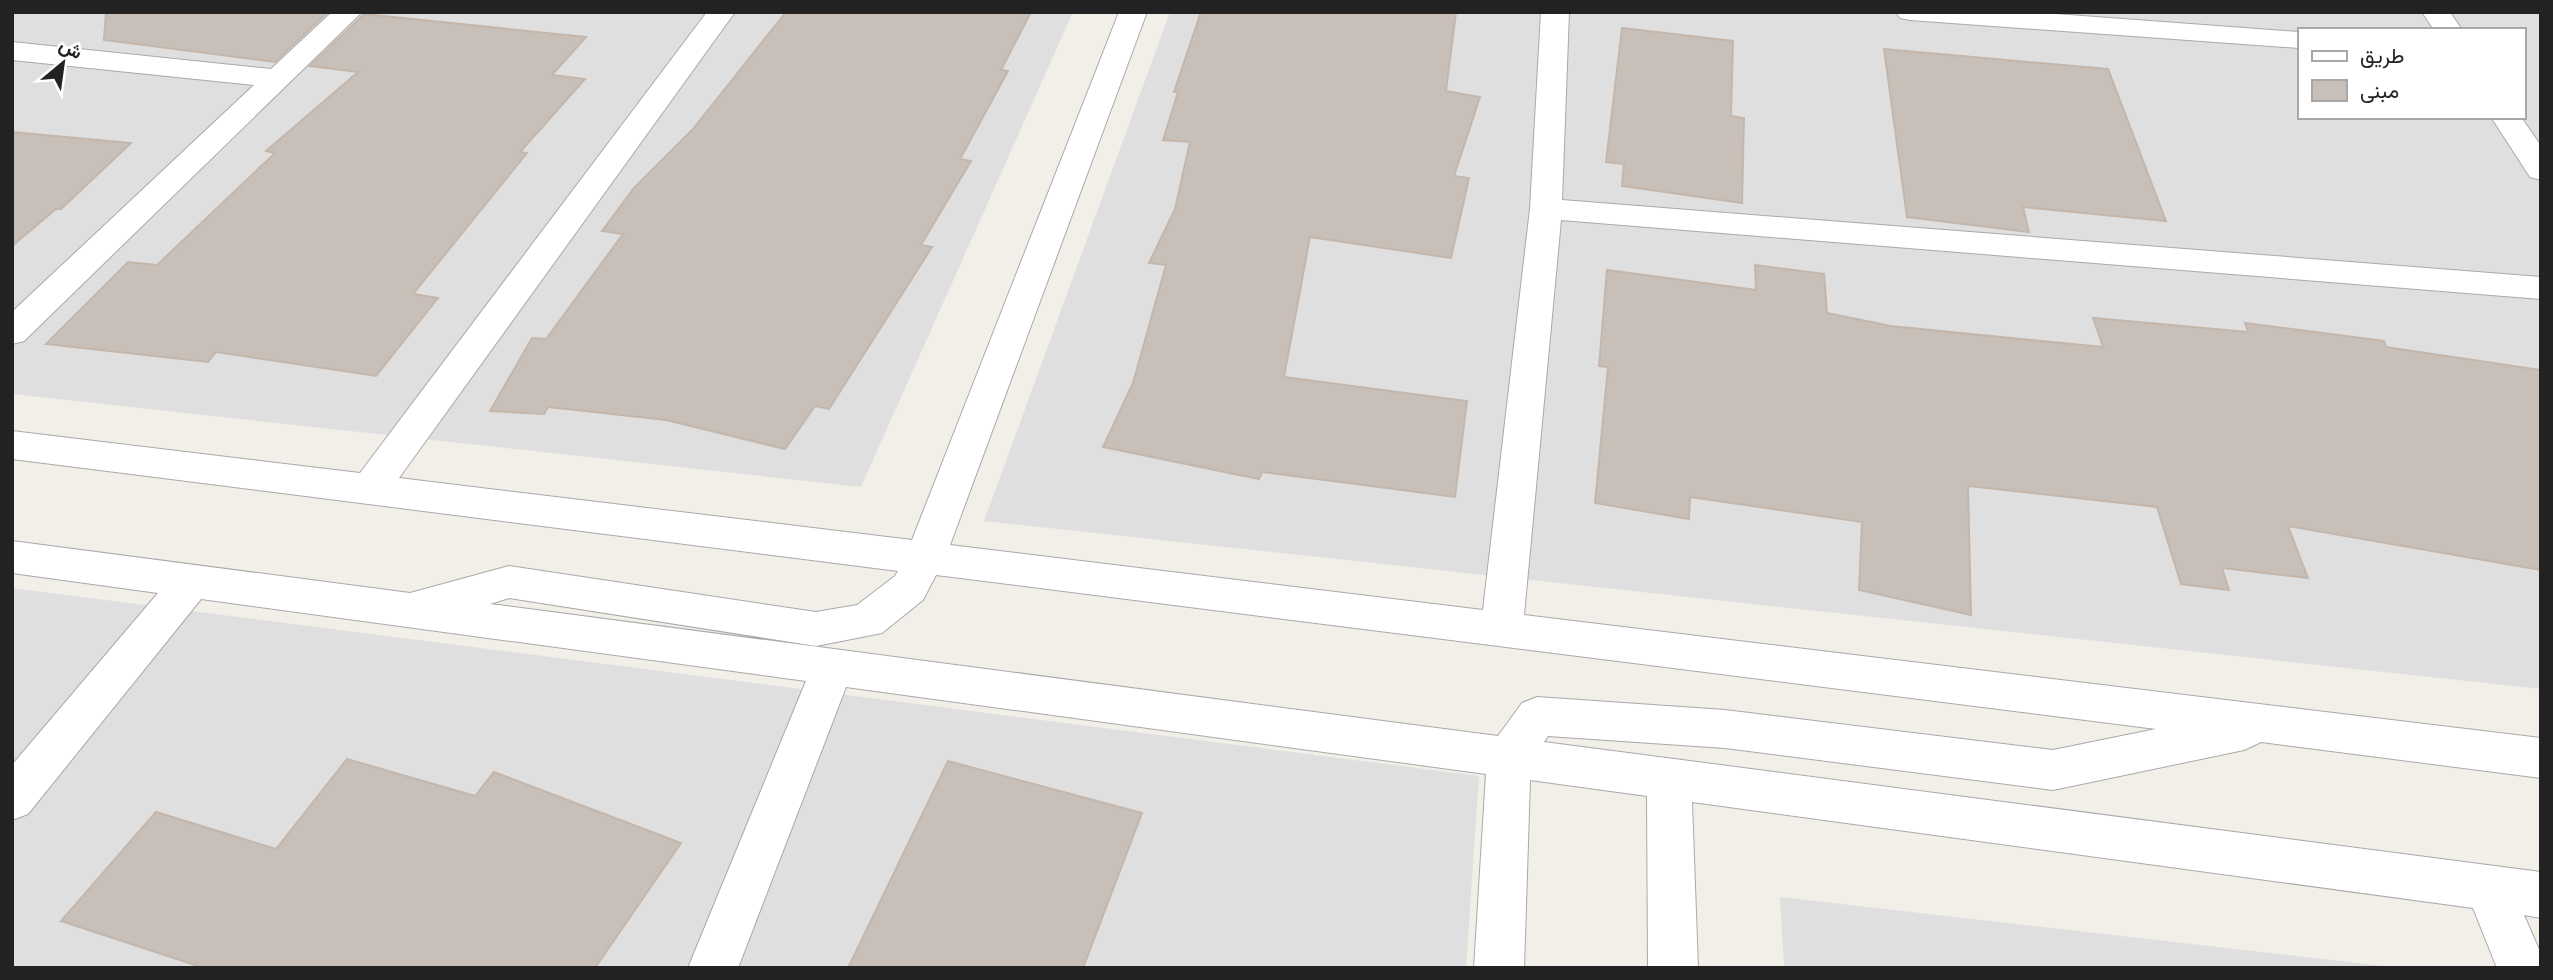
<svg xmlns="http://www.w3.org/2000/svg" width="2553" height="980" font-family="Cabin,Vazirmatn,sans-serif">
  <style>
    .residential { fill: #e0dfdf; fill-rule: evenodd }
    .building { fill: #c7bfb8; stroke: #c4b6ab; stroke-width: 2 }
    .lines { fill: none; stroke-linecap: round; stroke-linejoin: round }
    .minor-casing { stroke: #a9a9a9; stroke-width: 2 }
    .minor { fill: #fff; fill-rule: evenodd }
  </style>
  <rect width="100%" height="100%" fill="#f2efe9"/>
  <g class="residential">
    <path d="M12 12H1073L861 487 12 394Z"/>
    <path d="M1170 12H2541V689L984 521ZM2299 30H2523V117H2299Z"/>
    <path d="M12 588 1479 776 1466 968H12Z"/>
    <path d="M1780 897 2402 968H1784Z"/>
  </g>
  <g class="building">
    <path d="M106 12H328L275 62 104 40Z"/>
    <path d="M786 12H1031L1001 70 1008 71 960 159 971 161 921 245 932 247 829 409 815 406 785 449 666 420 548 407 544 414 490 411 532 338 546 339 623 234 602 231 634 188 693 129Z"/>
    <path d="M1201 12H1456L1446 91 1480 97 1454 176 1469 178 1451 258 1310 237 1284 377 1467 401 1455 497 1262 472 1259 479 1103 447 1133 383 1166 265 1149 263 1175 209 1190 142 1163 140 1178 92H1174Z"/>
    <path d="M364 14 586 37 552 75 585 79 520 152 527 153 413 294 438 298 376 376 216 352 208 362 46 344 128 262 157 265 275 153 266 151 358 72 310 66Z"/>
    <path d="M1622 28 1733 41 1731 116 1744 118 1742 203 1622 186 1624 164 1606 162Z"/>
    <path d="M1884 49 2108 69 2166 221 2023 207 2029 232 1907 217Z"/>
    <path d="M12 132 131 143 61 209H56L12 246Z"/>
    <path d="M1755 265 1824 274 1827 313 1891 326 2103 347 2093 318 2248 332 2245 323 2384 341 2386 347 2541 370V570L2288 526 2308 578 2222 568 2229 590 2181 584 2157 507 1968 486 1971 615 1859 590 1862 522 1690 497 1689 519 1595 503 1608 367 1599 366 1607 270 1756 290Z"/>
    <path d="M347 759 475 796 494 772 681 843 595 968H204L61 921 156 812 276 849Z"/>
    <path d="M948 761 1142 813 1083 968H848Z"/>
  </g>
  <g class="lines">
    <g class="minor-casing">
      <g id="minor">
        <path d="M332 12H362L24 341 12 344V312L254 85 12 60V42L271 69Z"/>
        <path d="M707 12H735L399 478 912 540 1119 12H1147L950 545 1483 610 1530 209 1541 12H1569L1562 200 2541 277V299L1561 220 1524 615 2541 738V778L2261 742 2244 750 2053 790 1725 748 1548 736 1544 742 2541 872V918L2524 915 2541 954V968H2497L2473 908 1692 802 1698 968H1648L1647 796 1530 780 1524 968H1474L1486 774 846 687 738 968H688L806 681 201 599 28 814 12 820V765L158 593 12 573V541L410 593 509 566 816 612 857 605 895 576 898 571 12 459V431L360 473ZM936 575 2156 729 2053 750 1725 710 1537 697 1522 703 1498 736 490 604 509 598 816 646 882 633 923 600Z"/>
        <path d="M1896 12H2029L2299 32V48L1910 20 1900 18Z"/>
        <path d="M2422 12H2450L2462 30H2434Z"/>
        <path d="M2491 117H2521L2541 146V180L2530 177Z"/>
      </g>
    </g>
    <use href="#minor" class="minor"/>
  </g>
  <rect width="2553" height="980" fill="none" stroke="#222222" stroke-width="28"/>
  <rect x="2298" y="28" width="228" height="91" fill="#ffffff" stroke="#a7a7a7" stroke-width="2"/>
  <rect x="2312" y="51" width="35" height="10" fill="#ffffff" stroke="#a7a7a7" stroke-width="2"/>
  <text x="2360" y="63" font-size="21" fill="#222222">طريق</text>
  <rect x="2312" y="80" width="35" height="21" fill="#c7bfb8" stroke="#a7a7a7" stroke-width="2"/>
  <text x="2360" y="98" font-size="21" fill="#222222">مبنى</text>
  <g transform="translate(63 63) rotate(29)" stroke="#ffffff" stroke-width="5" paint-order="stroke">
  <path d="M0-5L12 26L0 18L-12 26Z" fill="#222222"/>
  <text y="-10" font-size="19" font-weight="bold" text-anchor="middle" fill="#222222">ش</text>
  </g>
</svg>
